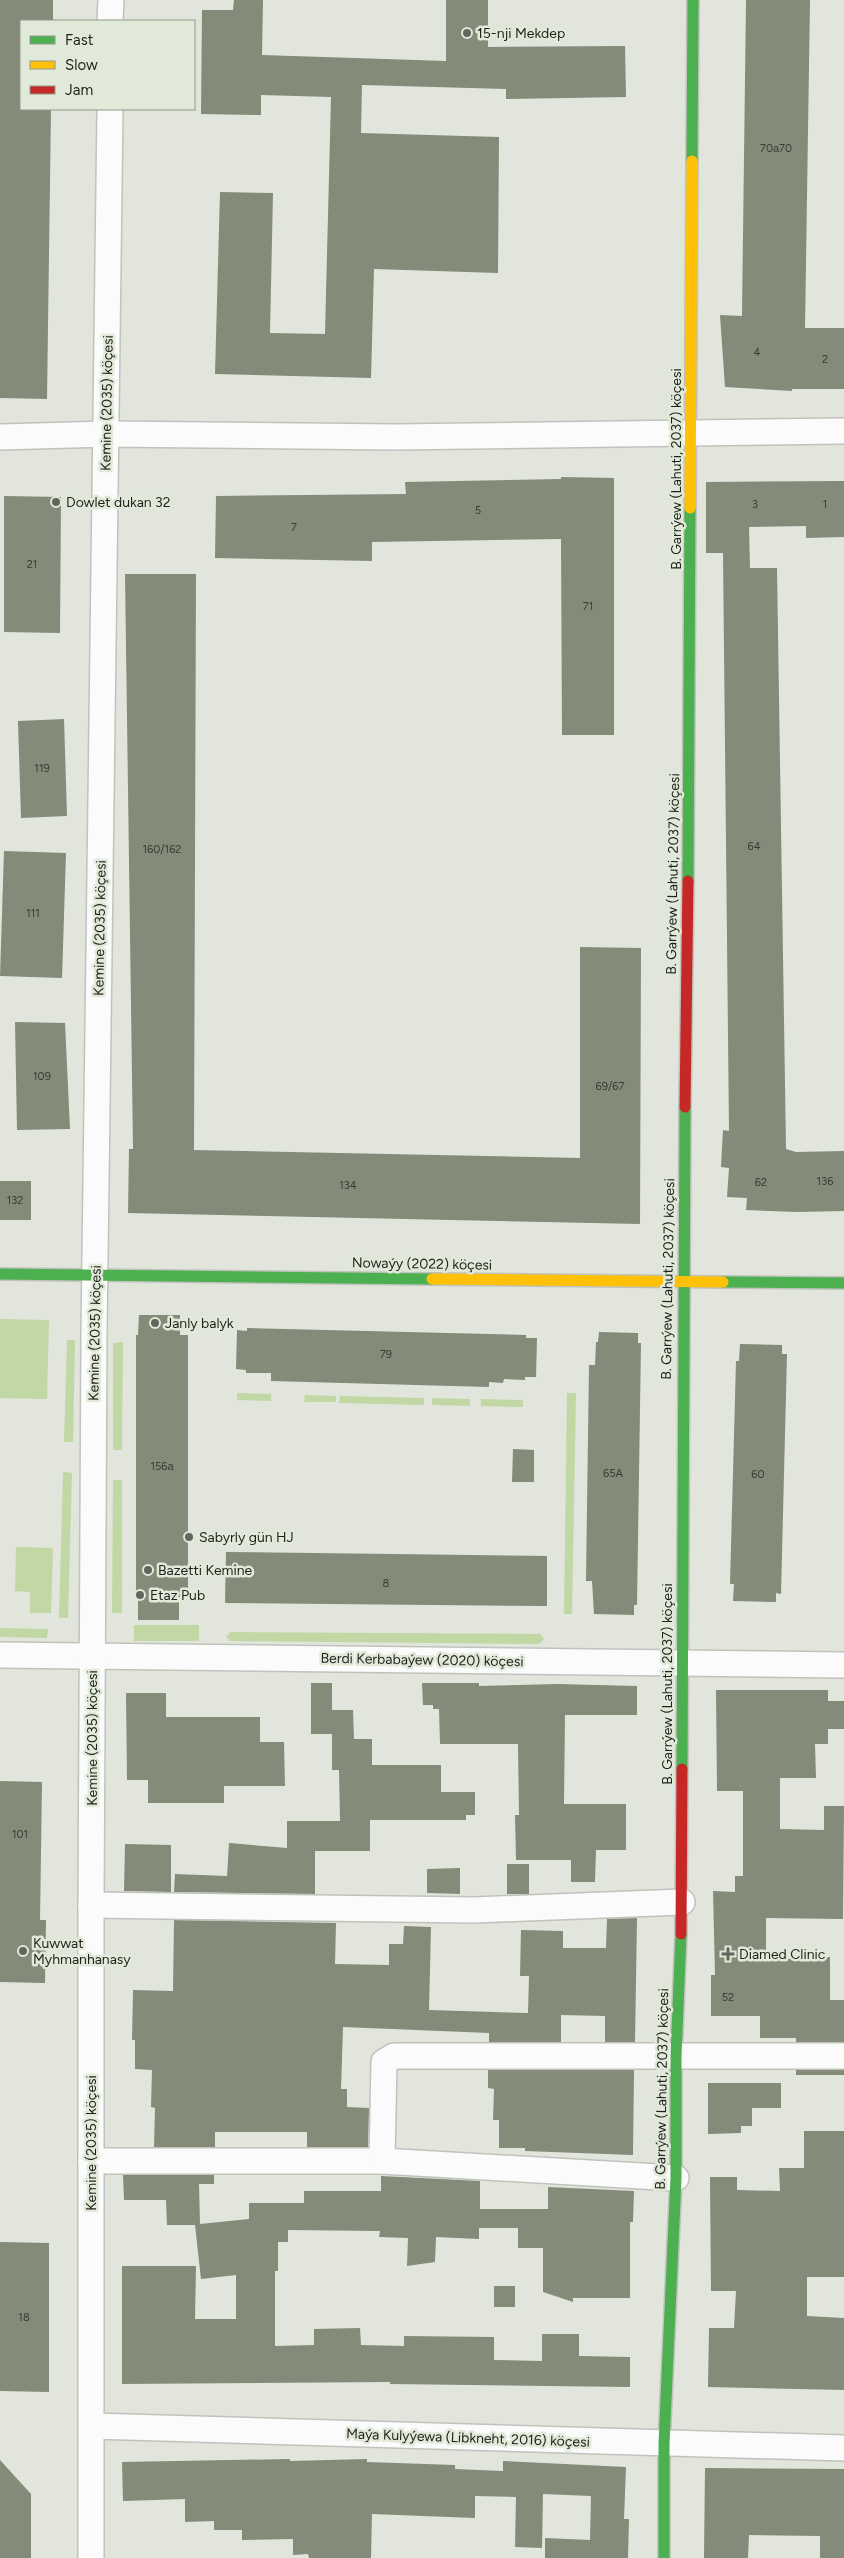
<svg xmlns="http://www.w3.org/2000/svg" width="844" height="2558" font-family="Figtree,sans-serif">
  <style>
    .green { fill: #c1d7a4 }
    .building { fill: #848b79 }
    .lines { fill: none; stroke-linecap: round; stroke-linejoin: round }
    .street-casing { stroke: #c0c3bc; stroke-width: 28 }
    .fast-casing { stroke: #c0c3bc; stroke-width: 14 }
    .slow-casing { stroke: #c0c3bc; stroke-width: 14 }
    .jam-casing { stroke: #c0c3bc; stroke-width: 14 }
    .street { stroke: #fafbfa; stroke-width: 25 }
    .fast { stroke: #4caf50; stroke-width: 11 }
    .slow { stroke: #ffc107; stroke-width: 11 }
    .jam { stroke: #c62828; stroke-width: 11 }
    .poi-dot { fill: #63665f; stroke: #e1e9d8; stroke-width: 2 }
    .labels { text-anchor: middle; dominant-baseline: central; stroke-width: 5; stroke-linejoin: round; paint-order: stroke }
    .number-label { font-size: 11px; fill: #383c33 }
    .poi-label { font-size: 14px; fill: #1f221c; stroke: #e1e9d8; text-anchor: start }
    .street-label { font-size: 14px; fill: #1f221c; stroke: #e1e9d8 }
  </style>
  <rect width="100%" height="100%" fill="#e1e5dc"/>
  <g class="green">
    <path d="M0 1319 49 1320 47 1399 0 1398Z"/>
    <path d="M67 1340H75L73 1442H64Z"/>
    <path d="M123 1342 122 1450H113V1343Z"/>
    <path d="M237 1393 271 1394V1401L237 1400Z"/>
    <path d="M567 1393H576L572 1614H564Z"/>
    <path d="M305 1395 336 1396V1402H304Z"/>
    <path d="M340 1396 424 1398V1405L339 1403Z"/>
    <path d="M432 1398 470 1399V1406L432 1405Z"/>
    <path d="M481 1399 523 1400V1407L481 1406Z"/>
    <path d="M63 1472 72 1473 68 1618H59Z"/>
    <path d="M113 1480H122V1613H112Z"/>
    <path d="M16 1547 53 1548 51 1613H30V1592L15 1591Z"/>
    <rect x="134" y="1625" width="65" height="16"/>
    <path d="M0 1628 48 1629 47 1638 0 1637Z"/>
    <path d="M231 1632 540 1634 544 1639 539 1644 231 1641 226 1637Z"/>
  </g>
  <g class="building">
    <path d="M0 0H53V21H21V109H51L47 399 0 398Z"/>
    <path d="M234 0H263L262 55 446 61V0H488V47L625 46 626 97 506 99V89L362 85 361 133 499 137 498 273 374 269 371 378 215 374 220 192 273 193 270 333 325 334 331 97 261 95V115L201 114 202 10H233Z"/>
    <path d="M746 0H810L805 328H844V389H792V391L725 387 720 315 742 316Z"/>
    <path d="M561 477 614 478V735H562L561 539 372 542V561L215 558 216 496 406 494 405 482 561 479Z"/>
    <path d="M844 481V537L806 538V526L749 527 750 568H777L786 1149 796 1152 844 1151V1211L797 1212 746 1210 747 1198 727 1197 729 1168 721 1167 723 1130 729 1131 723 553H706V482Z"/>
    <path d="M4 496 61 497 60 633 4 632Z"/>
    <path d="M125 574H196L194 1150 580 1158V947L641 948 640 1224 128 1213 129 1149H133Z"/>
    <path d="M64 719 67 816 21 818 18 721Z"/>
    <path d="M4 851 66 853 62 978 0 976Z"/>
    <path d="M15 1022 65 1023 70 1129 17 1130Z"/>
    <rect x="0" y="1181" width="31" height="39"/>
    <path d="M139 1315H180V1335H188V1597H179V1620H138V1597H136V1335H138Z"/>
    <path d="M247 1328 526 1335V1338H537L536 1377H525V1380L504 1379 503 1383 489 1382V1387L271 1381V1373H246V1370L236 1369 237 1330 247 1331Z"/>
    <path d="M599 1332 638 1333V1343H641L637 1605H634V1615L594 1614 592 1581H586L589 1365H595L596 1342H598Z"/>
    <path d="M740 1344 782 1345V1354H787L781 1594 776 1593V1602L733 1601 734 1584H730L736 1361H739Z"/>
    <path d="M513 1449 534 1450V1482H512Z"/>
    <path d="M226 1552 547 1556V1606L225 1603Z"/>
    <path d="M311 1683H332V1710H353L354 1739H372V1765H441V1792H475V1815H466V1820H370V1851H315V1894L174 1892 175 1874 227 1876 229 1843 287 1848V1821H340L339 1770H332V1734H311Z"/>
    <path d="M422 1683H479V1686L557 1684 637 1686V1715H565L564 1804H626V1850H596L595 1882H571V1860H516L515 1815H519L518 1744H440L439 1709H433V1705H423Z"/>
    <path d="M716 1690H828V1701H844V1729H828V1744H815L816 1778H780V1829L824 1830V1806H844L843 1919 766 1918V1960L830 1957V2000H844V2042H796V2038H760V2016H711V1975H715L713 1891 735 1892V1876H743V1791H717Z"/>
    <path d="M126 1693H166V1717H260V1742H284L285 1786H224V1803H148V1780H127Z"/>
    <path d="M0 1781 42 1782 40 1920H46L45 1983 0 1982Z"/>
    <path d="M125 1844 171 1845V1892L124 1891Z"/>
    <rect x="507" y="1864" width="22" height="30"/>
    <path d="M460 1868V1894L427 1893V1869Z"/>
    <path d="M637 1918 635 2042H605V2016L561 2015V2042H489V2033L343 2027 341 2089H347V2107L369 2108 368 2147H307V2132H215V2147H154L155 2108 151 2107 152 2070 135 2069V2040H132L133 1990 173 1991 174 1920 336 1923 335 1964 389 1965V1944H403L404 1926 431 1927 429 2010 528 2013 529 1976H520L521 1930 563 1931V1948H606L607 1919Z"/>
    <path d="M488 2070H634L633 2155 525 2151V2148H499V2120H493L494 2089 488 2088Z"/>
    <rect x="796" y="2070" width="48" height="5"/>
    <path d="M708 2083H781V2108H752V2126H741V2133L708 2134Z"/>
    <path d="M804 2131H844V2277H807V2316L844 2318V2390L708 2387 709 2328H734L736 2291H711L710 2177H737V2190L780 2191 779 2168H804Z"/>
    <path d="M123 2175H214V2184H199L200 2224 249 2219V2203H304V2191H381V2176L480 2181V2209H548V2187L634 2191 633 2222H630V2298H573V2302L543 2292V2248H518V2228H479V2239L436 2237 435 2262 407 2266 408 2238 379 2237 380 2231 288 2230V2242H278V2271H275V2346L314 2345V2329L360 2328 361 2345 404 2346V2336L494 2337V2360L542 2361V2334H579V2356L630 2357V2387L390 2384V2382L122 2384V2266H196L195 2319H236V2275L201 2279 195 2225H167L166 2200H124Z"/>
    <path d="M0 2242 49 2243V2392L0 2391Z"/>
    <rect x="494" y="2286" width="21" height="21"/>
    <path d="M290 2459V2461L367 2459V2462L455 2465V2469L503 2471V2461L626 2467 624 2519H629L628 2558H545V2538L590 2540 591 2496 543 2494 542 2548 515 2547 516 2497 475 2496V2518L372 2514 371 2558H309L308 2554 293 2555V2539L242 2540V2530H214V2521L185 2522V2499L123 2501 122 2462Z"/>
    <path d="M0 2460 31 2494V2558H0Z"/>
    <path d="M705 2468 844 2469V2558H820V2536L749 2535 748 2558H704Z"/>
  </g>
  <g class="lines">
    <g class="street-casing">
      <g id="street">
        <path d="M110 21 111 0"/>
        <path d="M0 437 107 434 395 437 844 431"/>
        <path d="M0 1655 844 1665"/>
        <path d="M91 1905 474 1910 682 1902"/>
        <path d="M91 2161H382L676 2178"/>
        <path d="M382 2161 384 2062 394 2056H844"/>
        <path d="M92 2426 844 2448"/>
        <path d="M91 2558V1905L94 1334 110 109"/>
      </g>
    </g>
    <g class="fast-casing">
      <g id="fast">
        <path d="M692 161 693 0"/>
        <path d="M688 881 690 508"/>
        <path d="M0 1274 432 1279"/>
        <path d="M723 1282 844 1283"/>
        <path d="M682 1769 685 1107"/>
        <path d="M664 2558V2444L676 2178V2056L681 1934"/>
      </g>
    </g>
    <g class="slow-casing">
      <g id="slow">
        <path d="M690 508 692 161"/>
        <path d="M432 1279 723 1282"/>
      </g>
    </g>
    <g class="jam-casing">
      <g id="jam">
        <path d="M685 1107 688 881"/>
        <path d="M681 1934 682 1769"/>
      </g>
    </g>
    <use href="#street" class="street"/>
    <use href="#fast" class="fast"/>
    <use href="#slow" class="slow"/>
    <use href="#jam" class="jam"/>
  </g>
  <g class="poi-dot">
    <circle cx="467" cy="33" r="5"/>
    <circle cx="56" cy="502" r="5"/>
    <circle cx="155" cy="1323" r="5"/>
    <circle cx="189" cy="1537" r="5"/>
    <circle cx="148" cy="1570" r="5"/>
    <circle cx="140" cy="1595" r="5"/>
    <circle cx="23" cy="1951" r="5"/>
    <path d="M725.5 1946.5h5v5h5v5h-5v5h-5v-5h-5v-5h5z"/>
  </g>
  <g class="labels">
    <g class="number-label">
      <text x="776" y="148">70а70</text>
      <text x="757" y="352">4</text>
      <text x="825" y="359">2</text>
      <text x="755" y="504">3</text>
      <text x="825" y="504">1</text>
      <text x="478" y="510">5</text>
      <text x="294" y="527">7</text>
      <text x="32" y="564">21</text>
      <text x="588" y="606">71</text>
      <text x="42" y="768">119</text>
      <text x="754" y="846">64</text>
      <text x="162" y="849">160/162</text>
      <text x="33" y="913">111</text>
      <text x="42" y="1076">109</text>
      <text x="610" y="1086">69/67</text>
      <text x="825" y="1181">136</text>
      <text x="761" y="1182">62</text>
      <text x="348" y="1185">134</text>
      <text x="15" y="1200">132</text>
      <text x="386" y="1354">79</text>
      <text x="162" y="1466">156а</text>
      <text x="613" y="1473">65A</text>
      <text x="758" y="1474">60</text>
      <text x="386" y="1583">8</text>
      <text x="20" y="1834">101</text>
      <text x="728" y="1997">52</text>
      <text x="24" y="2317">18</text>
    </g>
    <g class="poi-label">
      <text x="477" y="33">15-nji Mekdep</text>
      <text x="66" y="502">Dowlet dukan 32</text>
      <text x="165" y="1323">Janly balyk</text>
      <text x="199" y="1537">Sabyrly gün HJ</text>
      <text x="158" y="1570">Bazetti Kemine</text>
      <text x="150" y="1595">Etaz Pub</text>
      <text x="33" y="1943">Kuwwat<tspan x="33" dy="16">Myhmanhanasy</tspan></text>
      <text x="739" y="1954">Diamed Clinic</text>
    </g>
    <g class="street-label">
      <text transform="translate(107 403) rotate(-89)">Kemine (2035) köçesi</text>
      <text transform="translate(676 469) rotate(-90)">B. Garrýew (Lahuti, 2037) köçesi</text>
      <text transform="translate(673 874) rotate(-89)">B. Garrýew (Lahuti, 2037) köçesi</text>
      <text transform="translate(100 928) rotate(-89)">Kemine (2035) köçesi</text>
      <text transform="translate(422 1264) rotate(1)">Nowaýy (2022) köçesi</text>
      <text transform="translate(668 1279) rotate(-89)">B. Garrýew (Lahuti, 2037) köçesi</text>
      <text transform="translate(95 1333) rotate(-89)">Kemine (2035) köçesi</text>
      <text transform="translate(422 1660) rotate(1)">Berdi Kerbabaýew (2020) köçesi</text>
      <text transform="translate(667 1684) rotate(-90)">B. Garrýew (Lahuti, 2037) köçesi</text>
      <text transform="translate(92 1738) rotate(-90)">Kemine (2035) köçesi</text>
      <text transform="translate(662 2089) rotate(-89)">B. Garrýew (Lahuti, 2037) köçesi</text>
      <text transform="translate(91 2143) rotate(-90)">Kemine (2035) köçesi</text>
      <text transform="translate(468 2438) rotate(2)">Maýa Kulyýewa (Libkneht, 2016) köçesi</text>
    </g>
  </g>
  <rect x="20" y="20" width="175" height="90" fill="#e1e9d8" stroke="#93998d"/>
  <rect x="30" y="36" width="25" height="8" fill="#4caf50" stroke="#93998d"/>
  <text x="65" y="45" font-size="15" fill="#1f221c">Fast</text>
  <rect x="30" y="61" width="25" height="8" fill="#ffc107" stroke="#93998d"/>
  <text x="65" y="70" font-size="15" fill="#1f221c">Slow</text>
  <rect x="30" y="86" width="25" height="8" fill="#c62828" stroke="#93998d"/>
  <text x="65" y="95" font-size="15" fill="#1f221c">Jam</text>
</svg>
